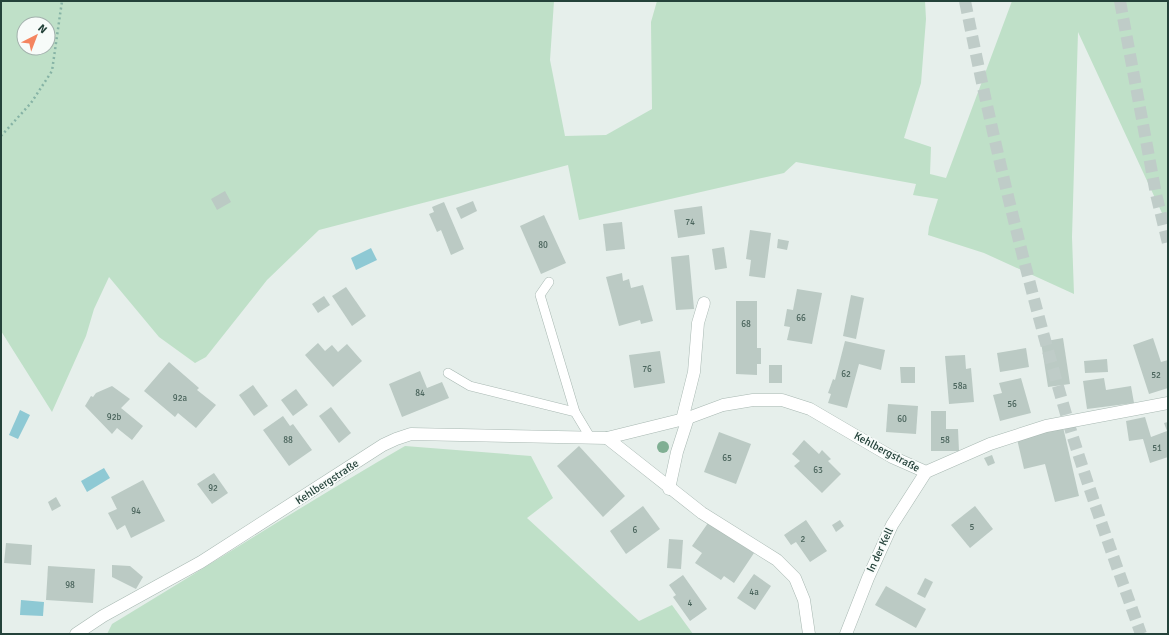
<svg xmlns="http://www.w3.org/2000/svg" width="1169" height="635" font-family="Signika,sans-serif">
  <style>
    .green { fill: #bfe0c8; fill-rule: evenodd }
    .water { fill: #8ec9d4 }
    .building { fill: #bbcac4 }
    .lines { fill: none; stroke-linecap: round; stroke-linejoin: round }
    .motorway-tunnel { stroke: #bfccc8; stroke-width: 12; stroke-dasharray: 12 6; stroke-linecap: butt }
    .service-casing { stroke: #a8b8b2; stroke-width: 10 }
    .minor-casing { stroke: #a8b8b2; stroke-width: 13 }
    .path { stroke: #86b3a5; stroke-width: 2.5; stroke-dasharray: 2 3; stroke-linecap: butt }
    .service { stroke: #fff; stroke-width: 9 }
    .minor { stroke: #fff; stroke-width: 12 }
    .tree { fill: #80af93 }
    .labels { text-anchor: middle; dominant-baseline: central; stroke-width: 3.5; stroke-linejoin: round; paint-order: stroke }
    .number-label { font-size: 9px; fill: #4a645c }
    .street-label { font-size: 11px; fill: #24423a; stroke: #f7fbf9 }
  </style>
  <rect width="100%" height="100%" fill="#e6efeb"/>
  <g class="green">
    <path d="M1 1H554L550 60 565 136 606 135 652 109 651 22 657 1H925L926 19 921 83 904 138 931 147 930 174 946 178 1012 1H1168V226L1078 32 1072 237 1074 294 984 253 928 235 929 227 938 199 913 195 916 184 796 162 784 173 579 220 568 165 319 230 267 280 206 357 195 363 159 337 109 277 94 309 86 336 52 412 1 331ZM24 24H48V48H24Z"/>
    <path d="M405 446 531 456 553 498 527 518 639 621 672 605 693 634H107L112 624C210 565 306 503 405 446Z"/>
  </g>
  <g class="water">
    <path d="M371 248 377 260 356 270 351 258Z"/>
    <path d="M20 410 30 415 18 439 9 435Z"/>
    <path d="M104 468 110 478 87 492 81 481Z"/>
    <path d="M21 600 44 602 43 616 20 615Z"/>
  </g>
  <g class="building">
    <path d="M225 191 231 202 217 210 211 199Z"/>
    <path d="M473 201 477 211 461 219 456 208Z"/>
    <path d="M444 202 464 249 451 255 441 230 437 232 429 214 434 212 432 207Z"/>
    <path d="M702 206 705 234 678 238 674 210Z"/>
    <path d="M544 215 566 263 541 274 520 226Z"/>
    <path d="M622 222 625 249 606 251 603 224Z"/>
    <path d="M750 230 771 233 765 278 749 276 751 260 746 259Z"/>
    <path d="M778 239 789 241 787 250 777 248Z"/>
    <path d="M724 247 727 268 715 270 712 249Z"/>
    <path d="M689 255 694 309 676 310 671 257Z"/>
    <path d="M622 273 623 281 629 279 631 288 643 285 653 321 641 324 640 320 619 326 606 277Z"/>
    <path d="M346 287 366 316 352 326 332 296Z"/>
    <path d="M797 289 822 293 812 344 787 340 790 327 784 326 787 309 793 310Z"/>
    <path d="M851 295 864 298 856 339 843 336Z"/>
    <path d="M324 296 330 305 318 313 312 304Z"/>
    <path d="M736 301H757V348H761V364H757V375L736 374Z"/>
    <path d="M1063 338 1070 384 1048 387 1041 342Z"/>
    <path d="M1153 338 1161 362 1168 360V388L1149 394 1133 345Z"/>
    <path d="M845 341 885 350 881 370 859 364 847 408 828 403 831 394 828 393 833 379 835 380Z"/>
    <path d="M318 343 325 351 332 345 338 352 347 344 362 361 333 387 305 355Z"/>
    <path d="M1026 348 1029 367 1000 372 997 353Z"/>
    <path d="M660 351 665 383 634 388 629 355Z"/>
    <path d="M965 355 966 369 971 368 974 402 949 404 945 356Z"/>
    <path d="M1107 359 1108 372 1085 373 1084 361Z"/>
    <path d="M169 362 199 388 197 390 216 405 196 428 178 413 175 417 144 391Z"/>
    <rect x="769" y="365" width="13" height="18"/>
    <path d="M900 367H915V383H901Z"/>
    <path d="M420 371 427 388 442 382 449 398 402 417 389 384Z"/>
    <path d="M1021 378 1031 413 1000 421 993 395 1002 393 999 383Z"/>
    <path d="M1104 378 1106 390 1131 386 1134 403 1087 409 1083 381Z"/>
    <path d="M253 385 268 406 254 416 239 395Z"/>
    <path d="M112 386 130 399 121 408 143 426 132 440 117 428 112 434 85 406 91 396 93 397 96 393Z"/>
    <path d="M296 389 308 405 293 416 281 400Z"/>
    <path d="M888 404 918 406 916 434 886 432Z"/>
    <path d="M331 407 351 433 339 443 319 416Z"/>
    <path d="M931 411H946V429H958L959 451H931Z"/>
    <path d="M283 416 290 426 293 424 312 450 289 466 263 430Z"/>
    <path d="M1145 417 1151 437 1167 431 1164 423 1168 422V457L1150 463 1143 439 1129 441 1126 421Z"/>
    <path d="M1063 427 1079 496 1055 502 1045 464 1024 469 1017 439Z"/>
    <path d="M719 432 751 444 736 484 704 472Z"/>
    <path d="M804 440 819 454 822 450 831 459 828 461 841 474 822 493 794 466 800 461 792 454Z"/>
    <path d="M579 446 625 496 603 517 557 466Z"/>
    <path d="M992 455 995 463 988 466 984 458Z"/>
    <path d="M214 473 228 493 212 504 197 484Z"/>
    <path d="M143 480 165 521 131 538 125 525 117 530 108 513 117 509 111 497Z"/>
    <path d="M56 497 61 506 52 511 48 502Z"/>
    <path d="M643 506 660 529 626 554 610 531Z"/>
    <path d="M975 506 993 529 970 548 951 525Z"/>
    <path d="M806 520 827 551 810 562 796 542 791 545 784 535Z"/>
    <path d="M840 520 844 526 836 532 832 525Z"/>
    <path d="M708 523 754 553 734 583 724 576 721 580 695 563 702 553 692 546Z"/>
    <path d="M669 539 683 540 681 569 667 568Z"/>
    <path d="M6 543 32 545 31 565 4 563Z"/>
    <path d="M112 565 130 566 143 577 136 589 112 577Z"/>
    <path d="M48 566 95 569 93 603 46 600Z"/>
    <path d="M754 574 771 586 755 610 737 598Z"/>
    <path d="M683 575 707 609 690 621 673 597 676 595 669 585Z"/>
    <path d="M925 578 933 582 925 598 917 594Z"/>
    <path d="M886 586 926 609 916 628 875 605Z"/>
  </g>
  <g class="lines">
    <g class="motorway-tunnel">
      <path d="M965 1C994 146 1029 289 1071 431 1092 499 1117 567 1141 634"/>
      <path d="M1120 1 1156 194 1168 243"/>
    </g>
    <g class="service-casing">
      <g id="service">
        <path d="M549 282 540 295 575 412 590 437"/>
        <path d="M448 373 470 386 575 412"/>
      </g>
    </g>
    <g class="minor-casing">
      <g id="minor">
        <path d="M682 420 694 372 698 323 704 303"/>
        <path d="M607 438 702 513 777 560 795 578 804 600 809 634"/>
        <path d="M669 489 677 452 688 418"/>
        <path d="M76 634 103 616 201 562 383 445 396 439 411 434 607 438 688 418 723 405 753 400H782L810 409 892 457 926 472 990 444 1046 426 1168 403"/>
        <path d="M846 634 868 578 892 525 926 472"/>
      </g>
    </g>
    <path class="path" d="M1 136 31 103 52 71 62 1"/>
    <use href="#service" class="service"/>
    <use href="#minor" class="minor"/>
  </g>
  <circle class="tree" cx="663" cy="447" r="6"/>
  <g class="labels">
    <g class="number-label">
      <text x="690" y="222">74</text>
      <text x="543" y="245">80</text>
      <text x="801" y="318">66</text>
      <text x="746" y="324">68</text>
      <text x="647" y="369">76</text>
      <text x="846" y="374">62</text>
      <text x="1156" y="375">52</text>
      <text x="960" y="386">58a</text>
      <text x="420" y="393">84</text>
      <text x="180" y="398">92a</text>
      <text x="1012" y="404">56</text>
      <text x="114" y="417">92b</text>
      <text x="902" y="419">60</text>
      <text x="288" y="440">88</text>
      <text x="945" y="440">58</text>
      <text x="1157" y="448">51</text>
      <text x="727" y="458">65</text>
      <text x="818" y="470">63</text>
      <text x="213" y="488">92</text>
      <text x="136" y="511">94</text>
      <text x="972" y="527">5</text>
      <text x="635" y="530">6</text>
      <text x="803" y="539">2</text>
      <text x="70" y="585">98</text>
      <text x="754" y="592">4a</text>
      <text x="690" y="603">4</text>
    </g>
    <g class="street-label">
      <text transform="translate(887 452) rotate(28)">Kehlbergstraße</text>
      <text transform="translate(327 482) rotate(-33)">Kehlbergstraße</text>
      <text transform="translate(880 550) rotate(-65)">In der Kell</text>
    </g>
  </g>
  <rect width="1169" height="635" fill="none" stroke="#24423a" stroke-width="4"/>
  <g transform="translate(36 36) rotate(42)"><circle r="19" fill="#f7fbf9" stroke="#a3b1ad"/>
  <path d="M0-3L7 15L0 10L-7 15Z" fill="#f4845f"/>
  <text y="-6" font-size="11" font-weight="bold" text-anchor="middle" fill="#24423a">N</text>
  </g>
</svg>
